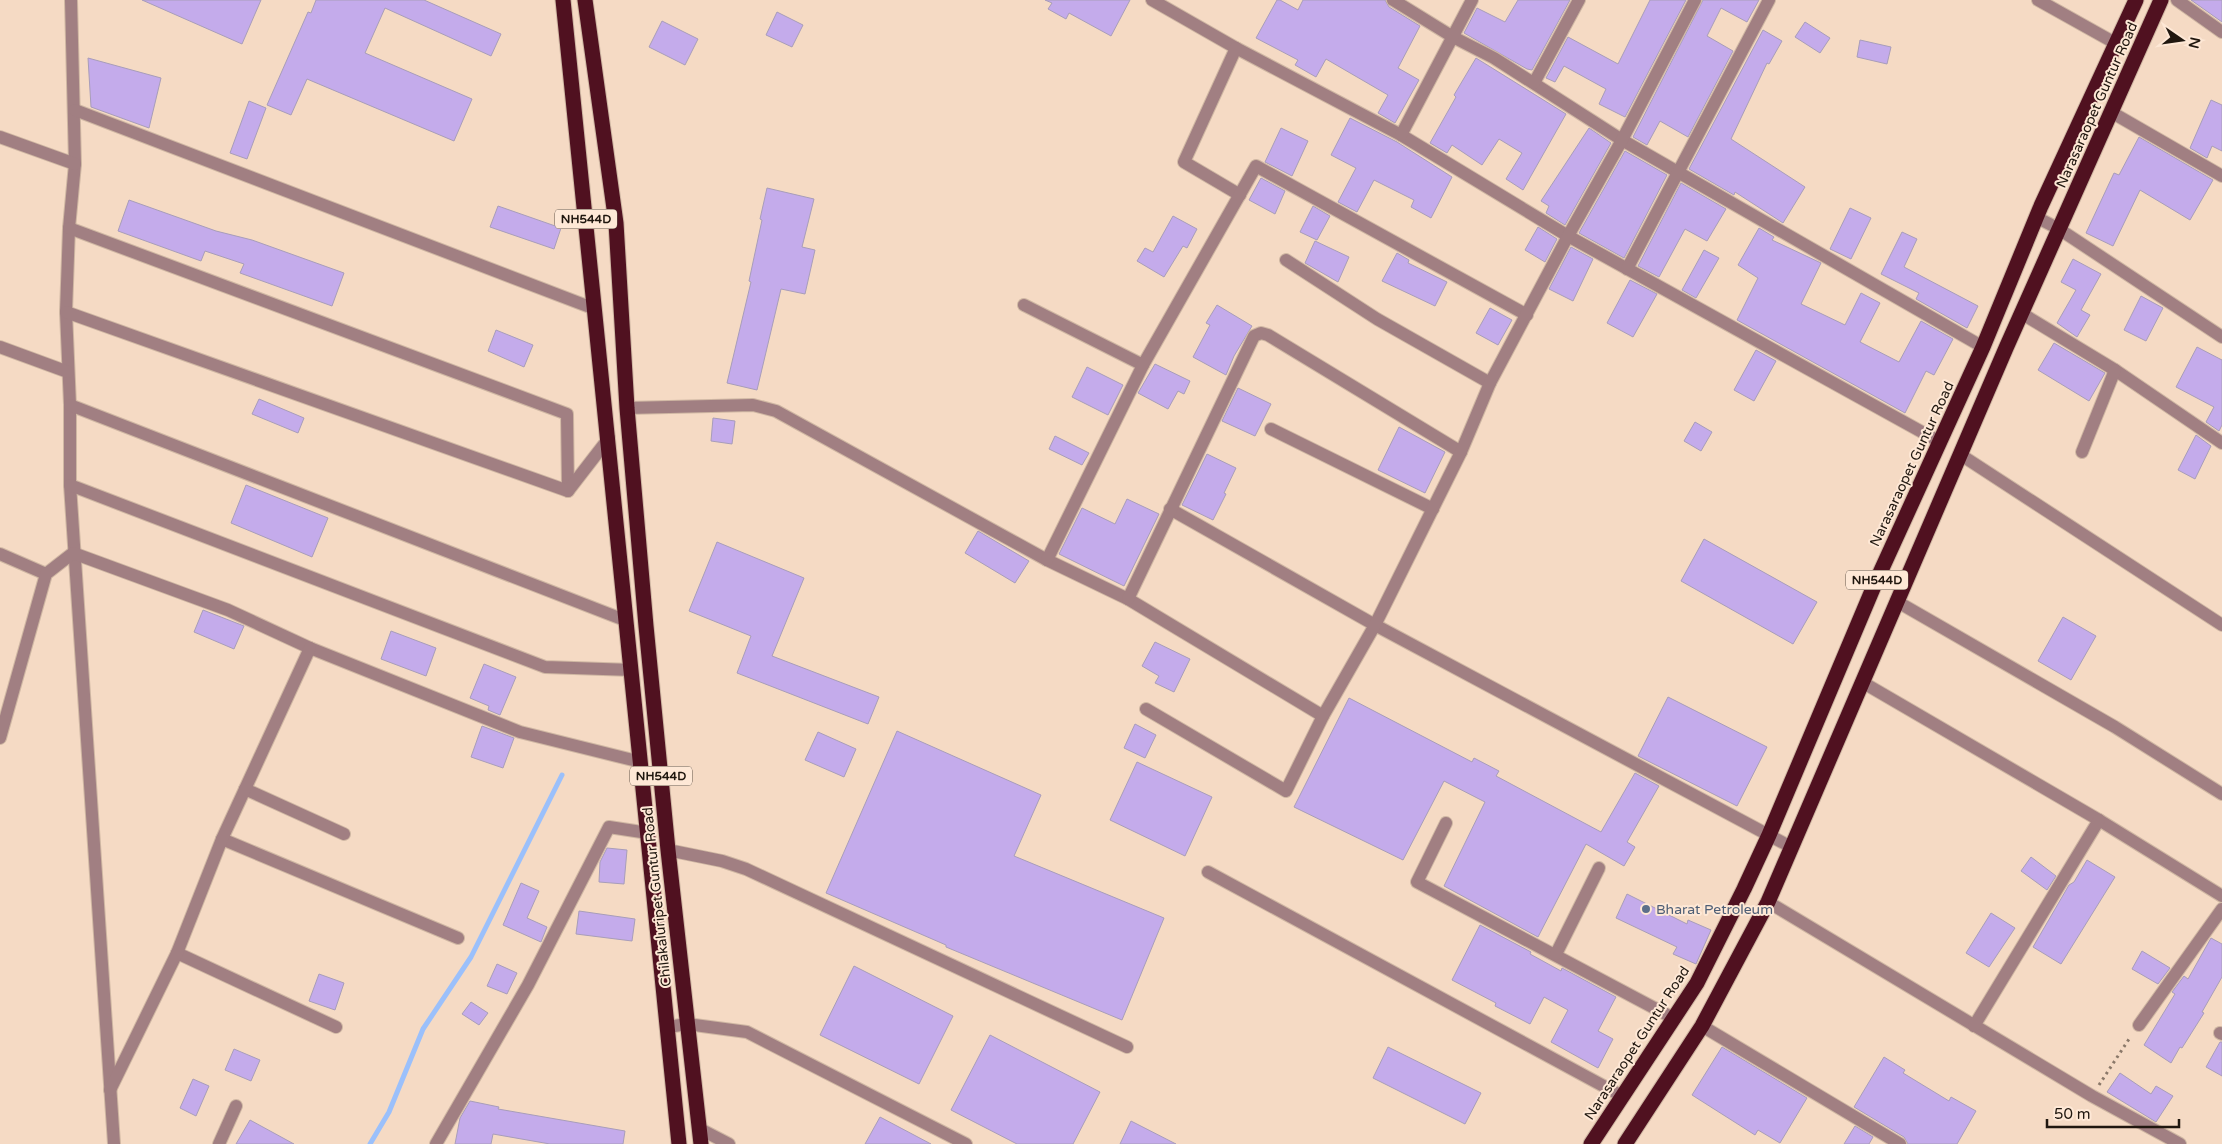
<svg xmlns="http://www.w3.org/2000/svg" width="2222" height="1144" font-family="'Varela Round',sans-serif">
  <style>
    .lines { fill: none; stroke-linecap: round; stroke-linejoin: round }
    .stream { stroke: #9bc0fb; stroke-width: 5 }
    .building { fill: #c4abeb; stroke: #a89db9 }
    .minor-casing { stroke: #cfb7a3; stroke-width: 14 }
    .highway-casing { stroke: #cfb7a3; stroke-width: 17 }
    .path { stroke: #8a7869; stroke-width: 3; stroke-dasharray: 2.5 4; stroke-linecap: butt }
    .minor { stroke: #a17f82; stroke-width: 12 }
    .highway { stroke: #501120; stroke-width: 15 }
    .service-dot { fill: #5c6f8a; stroke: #fee8d6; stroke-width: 2 }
    .labels { text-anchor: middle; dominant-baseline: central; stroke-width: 4; stroke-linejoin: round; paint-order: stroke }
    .shield { fill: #fee8d6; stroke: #63564b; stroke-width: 1 }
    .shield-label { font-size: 12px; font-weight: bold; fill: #20170f }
    .street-label { font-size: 14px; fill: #20170f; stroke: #fee8d6 }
    .service-label { font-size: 14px; fill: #4e5e75; stroke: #fee8d6; text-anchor: start }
  </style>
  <rect width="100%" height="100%" fill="#f5dac4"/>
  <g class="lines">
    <path class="stream" d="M370 1144 389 1112 423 1029 471 957 562 775"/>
  </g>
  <g class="building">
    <path d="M142 0H261L242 44Z"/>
    <path d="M316 0H424L501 34 491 56 385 8 365 53 472 99 454 141 307 79 291 115 267 105 308 12 311 13Z"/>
    <path d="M1045 0H1130L1111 36 1069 13 1066 19 1048 9 1052 3Z"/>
    <path d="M1277 0H1280L1298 10 1303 0H1385L1389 7 1420 26 1398 68 1419 80 1395 123 1378 113 1388 95 1326 59 1316 77 1295 65 1298 60 1256 38Z"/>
    <path d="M1518 0H1570L1532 70 1527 69 1464 33 1477 8 1505 22Z"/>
    <path d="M1650 0H1686L1625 117 1599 104 1606 89 1564 66 1555 82 1546 78 1568 37 1618 64Z"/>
    <path d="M1703 0H1759L1747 22 1721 8 1707 36 1733 51 1688 137 1660 121 1647 145 1633 137Z"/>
    <path d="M2191 0H2222V22Z"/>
    <path d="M777 12 803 25 792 47 766 35Z"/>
    <path d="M662 21 698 39 685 65 649 47Z"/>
    <path d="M1805 22 1830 38 1820 53 1795 37Z"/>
    <path d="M1763 30 1782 41 1769 64 1767 63 1731 139 1805 187 1783 223 1735 192 1734 195 1689 169Z"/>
    <path d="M1860 40 1891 47 1887 64 1857 57Z"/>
    <path d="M88 58 161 78 149 128 91 107Z"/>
    <path d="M1476 58 1566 114 1523 190 1506 179 1522 153 1499 139 1482 165 1452 145 1447 153 1430 143 1456 97 1454 95Z"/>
    <path d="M2211 100 2222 105V151L2212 146 2207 158 2190 148Z"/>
    <path d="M249 101 266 108 247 159 230 153Z"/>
    <path d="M1350 118 1397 142 1452 177 1431 218 1411 207 1414 200 1374 180 1357 212 1338 202 1356 168 1331 155Z"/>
    <path d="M1281 128 1308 141 1292 176 1265 162Z"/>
    <path d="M1589 128 1611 143 1565 225 1546 213 1549 206 1541 201Z"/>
    <path d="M2139 137 2213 180 2190 220 2140 190 2113 246 2086 233 2114 173 2119 175Z"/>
    <path d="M1625 151 1667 175 1624 258 1579 233Z"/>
    <path d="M1261 178 1285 191 1275 214 1249 200Z"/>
    <path d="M1681 183 1726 209 1707 241 1685 229 1659 277 1638 266Z"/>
    <path d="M767 188 814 199 802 247 815 250 805 294 781 289 757 390 727 383 751 282 749 281 762 220 760 219Z"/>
    <path d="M129 200 216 231 252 240 344 273 332 306 240 273 244 264 205 251 201 261 118 231Z"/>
    <path d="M498 206 561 228 554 249 490 227Z"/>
    <path d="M1313 206 1330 216 1317 240 1300 232Z"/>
    <path d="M1850 208 1871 218 1851 259 1830 249Z"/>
    <path d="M1173 216 1197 229 1187 248 1183 246 1164 277 1137 261 1145 248 1153 252Z"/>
    <path d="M1538 227 1557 239 1545 262 1525 250Z"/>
    <path d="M1759 228 1774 237 1772 240 1821 263 1801 304 1845 325 1861 293 1880 303 1860 342 1899 362 1921 321 1953 339 1934 375 1926 371 1905 413 1737 320 1758 278 1738 265Z"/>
    <path d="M1902 232 1917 239 1904 267 1978 306 1967 328 1916 299 1919 293 1881 274Z"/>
    <path d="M1315 241 1349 257 1338 282 1305 263Z"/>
    <path d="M1571 247 1593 259 1573 301 1549 289Z"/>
    <path d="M1704 250 1719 258 1696 298 1682 290Z"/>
    <path d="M1397 253 1409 260 1408 263 1447 282 1435 306 1382 281Z"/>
    <path d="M2073 259 2101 274 2081 310 2090 315 2077 337 2057 323 2076 290 2061 282Z"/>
    <path d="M1630 280 1657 294 1633 337 1607 323Z"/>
    <path d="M2141 296 2163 308 2146 341 2124 330Z"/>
    <path d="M1217 305 1252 326 1234 356 1226 375 1193 357 1210 325 1206 323Z"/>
    <path d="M1490 308 1512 320 1498 345 1476 333Z"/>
    <path d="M496 330 533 345 524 367 488 351Z"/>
    <path d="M2054 343 2105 373 2089 401 2038 370Z"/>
    <path d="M2197 347 2222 360V425L2219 431 2206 422 2214 407 2176 387Z"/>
    <path d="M1756 350 1776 361 1754 401 1734 390Z"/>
    <path d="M1155 364 1190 381 1184 394 1178 391 1168 409 1138 393Z"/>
    <path d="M1087 367 1123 385 1108 415 1072 397Z"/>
    <path d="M1238 388 1271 404 1255 436 1222 421Z"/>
    <path d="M259 399 304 418 298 433 252 414Z"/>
    <path d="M713 418 735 421 732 444 711 441Z"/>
    <path d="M1695 422 1712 432 1701 451 1684 441Z"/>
    <path d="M1399 427 1445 452 1425 493 1378 470Z"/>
    <path d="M2196 435 2211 446 2195 479 2178 470Z"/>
    <path d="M1055 436 1089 453 1082 465 1049 449Z"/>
    <path d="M1207 454 1236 468 1224 493 1226 494 1213 520 1182 505Z"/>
    <path d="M246 485 328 518 312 557 231 523Z"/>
    <path d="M1127 499 1159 514 1124 586 1059 554 1082 508 1115 524Z"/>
    <path d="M978 531 1029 561 1015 583 965 553Z"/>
    <path d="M1704 539 1817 602 1793 644 1681 581Z"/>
    <path d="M717 542 804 578 772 656 879 697 868 724 737 673 751 636 689 611Z"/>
    <path d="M203 610 244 626 234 649 194 632Z"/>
    <path d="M2063 617 2096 636 2071 680 2038 661Z"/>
    <path d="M391 631 436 648 426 676 381 659Z"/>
    <path d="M1155 642 1190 659 1174 692 1155 683 1159 676 1142 666Z"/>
    <path d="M484 664 516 677 500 715 488 710 489 706 470 698Z"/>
    <path d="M1668 697 1767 747 1737 806 1638 756Z"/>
    <path d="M1349 698 1472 762 1474 758 1499 771 1496 776 1601 832 1635 773 1659 786 1627 842 1635 847 1624 866 1586 844 1538 937 1444 886 1485 802 1444 781 1403 860 1294 807Z"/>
    <path d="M1135 724 1156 735 1145 758 1124 748Z"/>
    <path d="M482 726 514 738 503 768 471 757Z"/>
    <path d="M897 731 1041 795 1014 856 1164 918 1122 1020 946 947V945L826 893Z"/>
    <path d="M818 732 856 749 844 777 805 760Z"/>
    <path d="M1137 762 1212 797 1185 856 1110 820Z"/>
    <path d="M607 848 627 850 624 884 599 882 600 862Z"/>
    <path d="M2031 857 2056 876 2047 890 2021 871Z"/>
    <path d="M2087 860 2115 877 2061 964 2033 947 2069 885 2074 882Z"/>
    <path d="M521 883 539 891 527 918 547 927 541 942 503 925Z"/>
    <path d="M1627 894 1687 924 1688 920 1711 930 1696 964 1673 954 1677 947 1616 918Z"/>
    <path d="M579 911 635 919 632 941 576 934Z"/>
    <path d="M1991 913 2015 928 1989 967 1966 953Z"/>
    <path d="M1480 925 1531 952 1530 954 1561 971 1562 968 1616 997 1598 1031 1613 1039 1598 1068 1551 1042 1568 1010 1544 997 1530 1024 1495 1006 1496 1003 1452 980Z"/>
    <path d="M2211 938 2222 944V977L2202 1012 2204 1013 2182 1048 2180 1047 2171 1063 2144 1045 2175 994 2172 992 2184 976 2188 979Z"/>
    <path d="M2142 951 2170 968 2158 984 2132 969Z"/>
    <path d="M497 964 517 973 507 994 487 986Z"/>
    <path d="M854 966 953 1016 919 1084 820 1035Z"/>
    <path d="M319 974 344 983 335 1010 309 1001Z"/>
    <path d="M471 1002 488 1013 479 1025 462 1014Z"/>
    <path d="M990 1035 1100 1092 1073 1144H1017L951 1110Z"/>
    <path d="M2220 1042H2222V1076L2206 1067Z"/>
    <path d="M1388 1047 1481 1093 1465 1124 1373 1078Z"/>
    <path d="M1722 1047 1807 1098 1780 1143 1758 1130 1755 1135 1692 1095Z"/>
    <path d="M234 1049 260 1060 251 1081 225 1070Z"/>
    <path d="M1884 1057 1905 1070 1903 1073 1949 1101 1951 1097 1976 1111 1957 1144H1908L1904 1137 1854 1107Z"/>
    <path d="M2120 1073 2151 1094 2156 1086 2173 1096 2156 1122 2107 1092Z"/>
    <path d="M193 1079 209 1086 196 1116 180 1108Z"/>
    <path d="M470 1101 499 1107 498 1109 625 1131 623 1144H550L493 1134 491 1144H455L460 1118Z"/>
    <path d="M880 1117 931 1144H865Z"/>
    <path d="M250 1120 294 1144H236Z"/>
    <path d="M1131 1121 1176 1144H1120Z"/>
    <path d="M1855 1126 1873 1137 1869 1144H1844Z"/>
  </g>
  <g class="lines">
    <g class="minor-casing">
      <g id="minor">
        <path d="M71 0 75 164 69 228 66 312 70 405V485L114 1144"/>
        <path d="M1152 0 1236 48 1401 135 1568 236 1940 442"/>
        <path d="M1393 0 1453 37 1494 58 1622 140 1983 347"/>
        <path d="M2038 0 2115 43"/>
        <path d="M2177 0 2222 32"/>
        <path d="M1236 48 1184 162 1240 195"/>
        <path d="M1534 83 1579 0"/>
        <path d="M75 110 595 309"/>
        <path d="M2111 112 2222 176"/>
        <path d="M1401 135 1472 0"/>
        <path d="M0 137 75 164"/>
        <path d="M2036 217 2059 229 2222 337"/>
        <path d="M69 228 567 414 568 491"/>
        <path d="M1286 260 1377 319 1490 383"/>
        <path d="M1627 269 1769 0"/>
        <path d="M1024 305 1143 365"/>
        <path d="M66 312 568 491 609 438"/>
        <path d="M2021 313 2115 370 2222 443"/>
        <path d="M0 347 68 372"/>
        <path d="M70 405 627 621"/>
        <path d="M627 408 753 405 776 411 1047 560 1128 599 1323 716"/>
        <path d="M1271 429 1433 509"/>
        <path d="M2082 452 2115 370"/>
        <path d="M1961 455 2222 625"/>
        <path d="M70 485 545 667 632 670"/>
        <path d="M1170 509 1375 625 1791 847"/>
        <path d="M0 554 46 574"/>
        <path d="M1047 560 1143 365 1256 166 1527 315"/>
        <path d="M1128 599 1254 336 1261 333 1268 335 1461 452"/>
        <path d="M1896 601 2115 727 2222 794"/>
        <path d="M1862 682 2099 820 2222 896"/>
        <path d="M1146 709 1286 791 1323 716 1375 625 1461 452 1490 383 1568 236 1622 140 1695 0"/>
        <path d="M0 738 46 574 73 553 228 610 310 648 520 732 641 762"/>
        <path d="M245 789 344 834"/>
        <path d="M1446 823 1417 882 1675 1019"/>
        <path d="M222 839 458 938"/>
        <path d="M668 850 722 861 746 869 1127 1047"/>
        <path d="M1208 872 1622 1096"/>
        <path d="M1768 902 2092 1096 2180 1144"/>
        <path d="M177 953 336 1027"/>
        <path d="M1556 954 1599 868"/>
        <path d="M2139 1025 2222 909"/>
        <path d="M1702 1026 1900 1144"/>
        <path d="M1974 1026 2099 820"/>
        <path d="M668 1027 687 1024 747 1032 966 1144"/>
        <path d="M2220 1033 2222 1034"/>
        <path d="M110 1090 177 953 222 839 310 648"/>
        <path d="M700 1129 729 1144"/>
        <path d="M219 1144 236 1106"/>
        <path d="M436 1144 528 985 609 827 648 833"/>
      </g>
    </g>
    <g class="highway-casing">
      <g id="highway">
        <path d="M563 0 679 1144"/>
        <path d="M585 0 616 223 627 408 646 626 668 850 701 1144"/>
        <path d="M1591 1144 1697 983 1744 889 1769 835 1874 586 1983 347 2041 206 2136 0"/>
        <path d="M1625 1144 1702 1026 1768 902 2006 348 2161 0"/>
      </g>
    </g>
    <path class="path" d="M2099 1085 2131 1036"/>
    <use href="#minor" class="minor"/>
    <use href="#highway" class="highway"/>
  </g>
  <circle class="service-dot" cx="1646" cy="909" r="5"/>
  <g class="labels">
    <g class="shield">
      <rect x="555" y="209.5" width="62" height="19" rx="4"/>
      <rect x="1846" y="570.5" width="62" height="19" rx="4"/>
      <rect x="630" y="766.5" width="62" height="19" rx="4"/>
    </g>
    <g class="shield-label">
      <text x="586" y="219">NH544D</text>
      <text x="1877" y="580">NH544D</text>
      <text x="661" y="776">NH544D</text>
    </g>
    <g class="street-label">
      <text transform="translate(2097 105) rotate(-66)">Narasaraopet Guntur Road</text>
      <text transform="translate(1912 464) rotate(-65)">Narasaraopet Guntur Road</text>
      <text transform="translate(657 897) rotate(-96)">Chilakaluripet Guntur Road</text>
      <text transform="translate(1637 1043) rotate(-57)">Narasaraopet Guntur Road</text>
    </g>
    <g class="service-label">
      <text x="1656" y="909">Bharat Petroleum</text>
    </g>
  </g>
  <g transform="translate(2182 40) rotate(103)" stroke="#fee8d6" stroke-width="4" paint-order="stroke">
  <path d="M0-4L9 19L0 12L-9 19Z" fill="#20170f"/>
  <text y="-8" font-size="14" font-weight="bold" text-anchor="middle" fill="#20170f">N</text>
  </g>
  <path d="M2047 1119v8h132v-8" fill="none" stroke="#20170f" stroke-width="2.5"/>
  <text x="2054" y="1119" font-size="15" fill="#20170f" stroke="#fee8d6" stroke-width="4" paint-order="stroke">50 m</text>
</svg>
